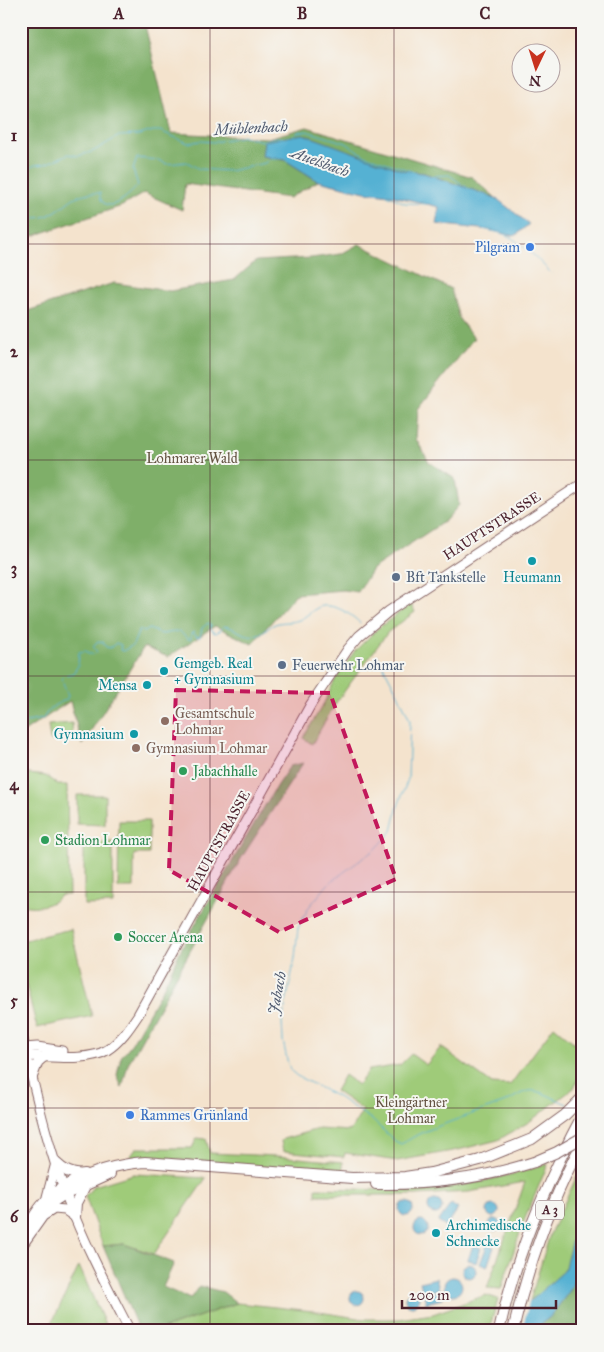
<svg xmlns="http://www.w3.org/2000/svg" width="604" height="1352" font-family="'IM FELL Great Primer',serif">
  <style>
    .green { fill: #9fcb79; stroke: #747552 }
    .forest { fill: #7faf69; stroke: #64674a }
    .water { fill: #55b1d3; stroke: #50687f }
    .pier { fill: #f4e3cd }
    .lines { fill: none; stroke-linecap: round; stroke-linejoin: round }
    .stream { stroke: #55b1d3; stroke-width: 1 }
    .river { stroke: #55b1d3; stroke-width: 9 }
    .major-casing { stroke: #866464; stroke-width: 11 }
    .highway-casing { stroke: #866464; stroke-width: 12 }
    .major { stroke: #fff; stroke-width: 9 }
    .highway { stroke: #fff; stroke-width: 10 }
    .highway-bridge-casing { stroke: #866464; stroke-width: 12; stroke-linecap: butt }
    .highway-bridge { stroke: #fff; stroke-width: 10 }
    .marked { fill: #c2185b; fill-opacity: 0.2; stroke: #c2185b; stroke-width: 4; stroke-dasharray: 10 6; stroke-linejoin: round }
    .grid { fill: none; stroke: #4a1f2b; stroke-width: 1; stroke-opacity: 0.55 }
    .shop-dot { fill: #3f7fe0; stroke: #f6f6f2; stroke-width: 2 }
    .culture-dot { fill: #0f9aa8; stroke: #f6f6f2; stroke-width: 2 }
    .service-dot { fill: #5c6f8a; stroke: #f6f6f2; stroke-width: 2 }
    .education-dot { fill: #8d6e63; stroke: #f6f6f2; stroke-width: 2 }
    .leisure-dot { fill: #2e9e5b; stroke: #f6f6f2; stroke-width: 2 }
    .labels { text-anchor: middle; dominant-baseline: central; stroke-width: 4; stroke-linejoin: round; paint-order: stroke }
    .shield { fill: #f6f6f2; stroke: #7e6067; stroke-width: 1 }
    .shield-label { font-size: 12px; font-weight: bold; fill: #4a1f2b }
    .shop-label { font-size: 14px; fill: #366cbe; stroke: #f6f6f2; text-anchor: end }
    .park-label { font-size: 14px; fill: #645342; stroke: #f6f6f2 }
    .street-label { font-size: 14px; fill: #4a1f2b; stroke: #f6f6f2 }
    .service-label { font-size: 14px; fill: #4e5e75; stroke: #f6f6f2; text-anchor: start }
    .culture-label { font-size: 14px; fill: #0d838f; stroke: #f6f6f2; text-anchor: start }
    .education-label { font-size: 14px; fill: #785e54; stroke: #f6f6f2; text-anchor: start }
    .leisure-label { font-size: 14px; fill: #27864d; stroke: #f6f6f2; text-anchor: start }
    .water-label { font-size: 15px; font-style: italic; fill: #4e596e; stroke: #f6f6f2 }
    .neatline { fill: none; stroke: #4a1f2b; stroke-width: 2 }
    .grid-label { font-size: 16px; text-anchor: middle; font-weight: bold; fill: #4a1f2b }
  </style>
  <rect width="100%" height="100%" fill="#f6f6f2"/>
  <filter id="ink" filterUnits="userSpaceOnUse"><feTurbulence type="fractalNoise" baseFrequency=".02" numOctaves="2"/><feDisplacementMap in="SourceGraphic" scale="10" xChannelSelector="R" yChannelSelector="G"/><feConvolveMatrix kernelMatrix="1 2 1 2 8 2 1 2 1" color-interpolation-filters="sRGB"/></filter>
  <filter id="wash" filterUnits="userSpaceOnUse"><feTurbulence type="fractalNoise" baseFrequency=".0096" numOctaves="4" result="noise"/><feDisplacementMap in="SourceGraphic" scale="20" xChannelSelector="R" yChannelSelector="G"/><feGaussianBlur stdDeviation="1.12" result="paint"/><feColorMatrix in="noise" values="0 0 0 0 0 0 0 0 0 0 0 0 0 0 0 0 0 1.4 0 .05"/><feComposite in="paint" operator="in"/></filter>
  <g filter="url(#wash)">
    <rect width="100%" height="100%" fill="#f4e3cd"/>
    <g class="green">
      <path d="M411 604 415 612 388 632 335 704 312 744 303 738 324 703 335 680 354 652 377 629Z"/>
      <path d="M72 723 73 739 50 740 48 725Z"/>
      <path d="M29 774 46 776 58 785H67L69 895H61C50 907 36 908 21 905V776Z"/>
      <path d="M77 795H105V825L77 824Z"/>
      <path d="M119 821H149V854H134V888H118Z"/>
      <path d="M113 842V904L84 905V843Z"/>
      <path d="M71 929 92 1016 37 1028 21 966V941Z"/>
      <path d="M554 1026 583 1050V1067L574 1088 529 1122 498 1140 458 1150 397 1161 345 1153 344 1157 283 1151 281 1141 283 1139 318 1129 350 1131 363 1110 335 1091 344 1075 358 1085 369 1070 400 1065 411 1054 426 1065 441 1047 492 1084 510 1085Z"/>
      <path d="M197 1138 206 1139 210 1153 277 1156 343 1162V1173L130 1156 136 1148H192Z"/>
      <path d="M583 1163V1331H522L525 1317 550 1234Z"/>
      <path d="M548 1164 524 1221 501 1289 487 1288 525 1182 469 1192 416 1195H316V1188C349 1188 383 1191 416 1190 461 1188 505 1177 548 1164Z"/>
      <path d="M134 1174 206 1178 154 1254 124 1244 103 1246 85 1196 94 1186Z"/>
      <path d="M79 1266 108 1331H48Z"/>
      <path d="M486 1295 498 1299 489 1330 487 1331H158L237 1303 313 1311 364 1319H399L433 1314Z"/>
    </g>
    <g class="forest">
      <path d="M21 21H144L171 133 268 138 307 127 472 177 496 198 424 173 263 156 285 160 318 181 289 198 185 184 182 210 144 193 122 206 21 240Z"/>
      <path d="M359 244 451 289 459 319 474 338 418 409 416 439 429 462 455 479 459 505 445 521 372 569 358 592 343 590 296 594 252 644 215 626 168 657 144 647 82 745 70 701 21 734V313L114 283 170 291 234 280 256 261 311 258 341 254Z"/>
      <path d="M303 763 242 857 128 1064 122 1088 117 1075 121 1057 132 1043 164 986 182 947 277 785 290 766Z"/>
      <path d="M124 1244 174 1263 163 1287 190 1299 199 1286 223 1292 237 1303 158 1331H139L103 1246Z"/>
      <path d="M583 1253V1331H532L550 1317 571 1289Z"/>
    </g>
    <g class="water">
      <path d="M303 134 402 170 424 173 496 198 529 224 515 236 489 230 436 224 439 207 390 195 365 192 318 181 285 160 262 156 264 141Z"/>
      <circle cx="435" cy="1207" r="7"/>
      <circle cx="406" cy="1209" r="7"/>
      <path d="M451 1204 458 1209 446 1227 438 1222Z"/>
      <circle cx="493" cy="1211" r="6"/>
      <path d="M583 1206V1253L571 1289 550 1317 532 1331H487L529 1302 564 1271 575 1228Z"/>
      <circle cx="495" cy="1225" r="6"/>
      <circle cx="421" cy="1228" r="7"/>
      <path d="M473 1245 481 1248 476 1263 468 1260Z"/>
      <path d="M487 1245 494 1247 487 1267 480 1264Z"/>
      <circle cx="469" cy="1271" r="7"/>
      <circle cx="453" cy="1286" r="9"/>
      <path d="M436 1278 439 1289 423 1293 420 1282Z"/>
      <circle cx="357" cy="1298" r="7"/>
      <path d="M440 1291 442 1299 426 1303 424 1295Z"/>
      <circle cx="412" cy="1299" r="7"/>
    </g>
    <path class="pier" d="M530 1298 522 1331H493L495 1323Z"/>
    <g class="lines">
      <g class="stream">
        <path d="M293 136 298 132 306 131 346 143 364 155 414 172"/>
        <path d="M21 173 35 165 45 164 69 154 78 156 94 151 119 136 139 135 153 131H160L188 143 200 141 215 142 244 136 262 141 275 137 283 138"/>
        <path d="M433 176 449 175 469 189"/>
        <path d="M387 195 405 203 427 204"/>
        <path d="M21 217C31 218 41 219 49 215 71 204 70 192 100 193 100 196 100 199 102 201 110 214 133 192 138 185L133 170 137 158 158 160 167 164 187 162 199 169 229 171 265 163 269 159H278"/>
        <path d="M483 229C490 231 499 232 506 235 523 243 538 260 551 273"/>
        <path d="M378 656 398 694 410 720 408 779 398 806 392 831 377 848 329 883 309 907 302 920 298 928 295 958 282 1022 283 1041 288 1064 291 1071 297 1076 338 1097 371 1119 395 1141 401 1144C408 1141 414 1136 421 1133 448 1122 475 1113 503 1103 514 1099 523 1089 535 1091 545 1093 557 1100 567 1104"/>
        <path d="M21 723 43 719C49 708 55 704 66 700L68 696 62 680 63 676 73 673 78 666 79 652 86 651 88 654H94L97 652 93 646 98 641 103 642 106 647 110 648 116 643 121 645 120 650 123 651 133 645 139 630 145 632 149 629 162 634 179 631 188 639H191V634L193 632 196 636 200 637 202 628 208 623 211 625 210 628 213 632 216 633 221 630 223 626C234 626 244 638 256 635 263 633 267 628 273 625 280 621 291 623 299 620 306 617 312 610 319 607 333 602 351 614 360 623"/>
      </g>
      <path class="river" d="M575 1256 583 1267"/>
    </g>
  </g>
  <g filter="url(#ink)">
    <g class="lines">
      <g class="major-casing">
        <g id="major">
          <path d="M21 1032C35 1089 47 1146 68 1200 85 1245 108 1288 130 1331"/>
          <path d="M25 1048 37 1047 62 1051"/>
          <path d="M27 1056C49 1056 88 1062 107 1050 120 1042 130 1027 138 1015L311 704 348 649 359 636 389 611 583 483"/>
          <path d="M32 1078 38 1062 45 1056"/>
          <path d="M47 1197 56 1163"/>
          <path d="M44 1211 52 1203 66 1194"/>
          <path d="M21 1237C33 1217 42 1198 63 1187"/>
          <path d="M21 1247 43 1216 54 1209 65 1210 75 1217"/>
        </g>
      </g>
      <g class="highway-casing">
        <g id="highway">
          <path d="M56 1163C64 1171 73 1176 85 1174"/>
          <path d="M376 1184C430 1185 482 1179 534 1162"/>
          <path d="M63 1187C89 1173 115 1164 145 1162L352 1178 405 1177 431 1173 480 1160 532 1139 565 1115 583 1097"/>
          <path d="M66 1194 110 1174"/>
          <path d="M75 1217 76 1203 86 1184"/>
          <path d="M499 1331C516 1254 546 1183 583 1114"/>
          <path d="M513 1331C528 1265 551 1201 583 1141"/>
        </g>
      </g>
      <use href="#major" class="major"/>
      <use href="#highway" class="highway"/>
      <g class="highway-bridge-casing">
        <path id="highway-bridge" d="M534 1162 557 1152 583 1137"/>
      </g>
      <use href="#highway-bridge" class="highway-bridge"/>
    </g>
  </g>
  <path class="marked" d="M176 690 330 693 396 879 279 932 169 870Z"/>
  <path class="grid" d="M210 21V1331M394 21V1331M21 244H583M21 460H583M21 676H583M21 892H583M21 1108H583"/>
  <g class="shop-dot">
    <circle cx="530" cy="247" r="5"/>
    <circle cx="130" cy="1115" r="5"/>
  </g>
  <g class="culture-dot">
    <circle cx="532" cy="561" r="5"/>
    <circle cx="164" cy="671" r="5"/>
    <circle cx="147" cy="685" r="5"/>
    <circle cx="134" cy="734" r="5"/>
    <circle cx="436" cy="1233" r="5"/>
  </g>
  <g class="service-dot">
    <circle cx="396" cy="577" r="5"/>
    <circle cx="282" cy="665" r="5"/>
  </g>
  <g class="education-dot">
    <circle cx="165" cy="721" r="5"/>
    <circle cx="136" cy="748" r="5"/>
  </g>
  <g class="leisure-dot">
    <circle cx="183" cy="771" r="5"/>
    <circle cx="45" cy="840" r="5"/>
    <circle cx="118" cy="937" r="5"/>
  </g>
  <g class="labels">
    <rect class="shield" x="536" y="1200.5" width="28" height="19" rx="4"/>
    <g class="shield-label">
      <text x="550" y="1210">A 3</text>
    </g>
    <g class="shop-label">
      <text x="520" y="247">Pilgram</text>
      <text x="140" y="1115" text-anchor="start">Rammes Grünland</text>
    </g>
    <g class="park-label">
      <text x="192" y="458">Lohmarer Wald</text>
      <text x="411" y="1102">Kleingärtner<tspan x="411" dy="16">Lohmar</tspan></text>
    </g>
    <g class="street-label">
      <text transform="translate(492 526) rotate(-33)">HAUPTSTRASSE</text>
      <text transform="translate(219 841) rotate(-61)">HAUPTSTRASSE</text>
    </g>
    <g class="service-label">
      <text x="406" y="577">Bft Tankstelle</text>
      <text x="292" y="665">Feuerwehr Lohmar</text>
    </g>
    <g class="culture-label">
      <text x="532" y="577" text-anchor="middle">Heumann</text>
      <text x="174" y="663">Gemgeb. Real<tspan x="174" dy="16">+ Gymnasium</tspan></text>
      <text x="137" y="685" text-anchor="end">Mensa</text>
      <text x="124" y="734" text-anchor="end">Gymnasium</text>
      <text x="446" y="1225">Archimedische<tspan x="446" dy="16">Schnecke</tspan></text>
    </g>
    <g class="education-label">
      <text x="175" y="713">Gesamtschule<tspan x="175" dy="16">Lohmar</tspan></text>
      <text x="146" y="748">Gymnasium Lohmar</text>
    </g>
    <g class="leisure-label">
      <text x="193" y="771">Jabachhalle</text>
      <text x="55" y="840">Stadion Lohmar</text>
      <text x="128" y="937">Soccer Arena</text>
    </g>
    <g class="water-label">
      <text transform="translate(251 128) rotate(-3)">Mühlenbach</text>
      <text transform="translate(320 162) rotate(20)">Auelsbach</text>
      <text transform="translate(277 993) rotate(-79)">Jabach</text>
    </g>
  </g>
  <rect width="604" height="1352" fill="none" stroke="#f6f6f2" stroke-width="55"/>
  <g transform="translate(536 68) rotate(184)"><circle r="24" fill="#f6f6f2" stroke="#b1a0a2"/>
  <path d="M0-4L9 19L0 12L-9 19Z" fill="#c8321e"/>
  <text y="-8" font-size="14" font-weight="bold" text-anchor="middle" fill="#4a1f2b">N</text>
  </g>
  <path d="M402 1300v8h154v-8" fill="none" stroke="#4a1f2b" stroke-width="2.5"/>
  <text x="409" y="1300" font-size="15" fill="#4a1f2b" stroke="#f6f6f2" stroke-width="4" paint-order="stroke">200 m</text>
  <rect x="28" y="28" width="548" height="1296" class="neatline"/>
  <g class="grid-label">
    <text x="119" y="19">A</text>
    <text x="302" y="19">B</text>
    <text x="485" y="19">C</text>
    <text x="14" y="141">1</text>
    <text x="14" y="357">2</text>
    <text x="14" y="574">3</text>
    <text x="14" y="790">4</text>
    <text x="14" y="1006">5</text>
    <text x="14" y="1222">6</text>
  </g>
</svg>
